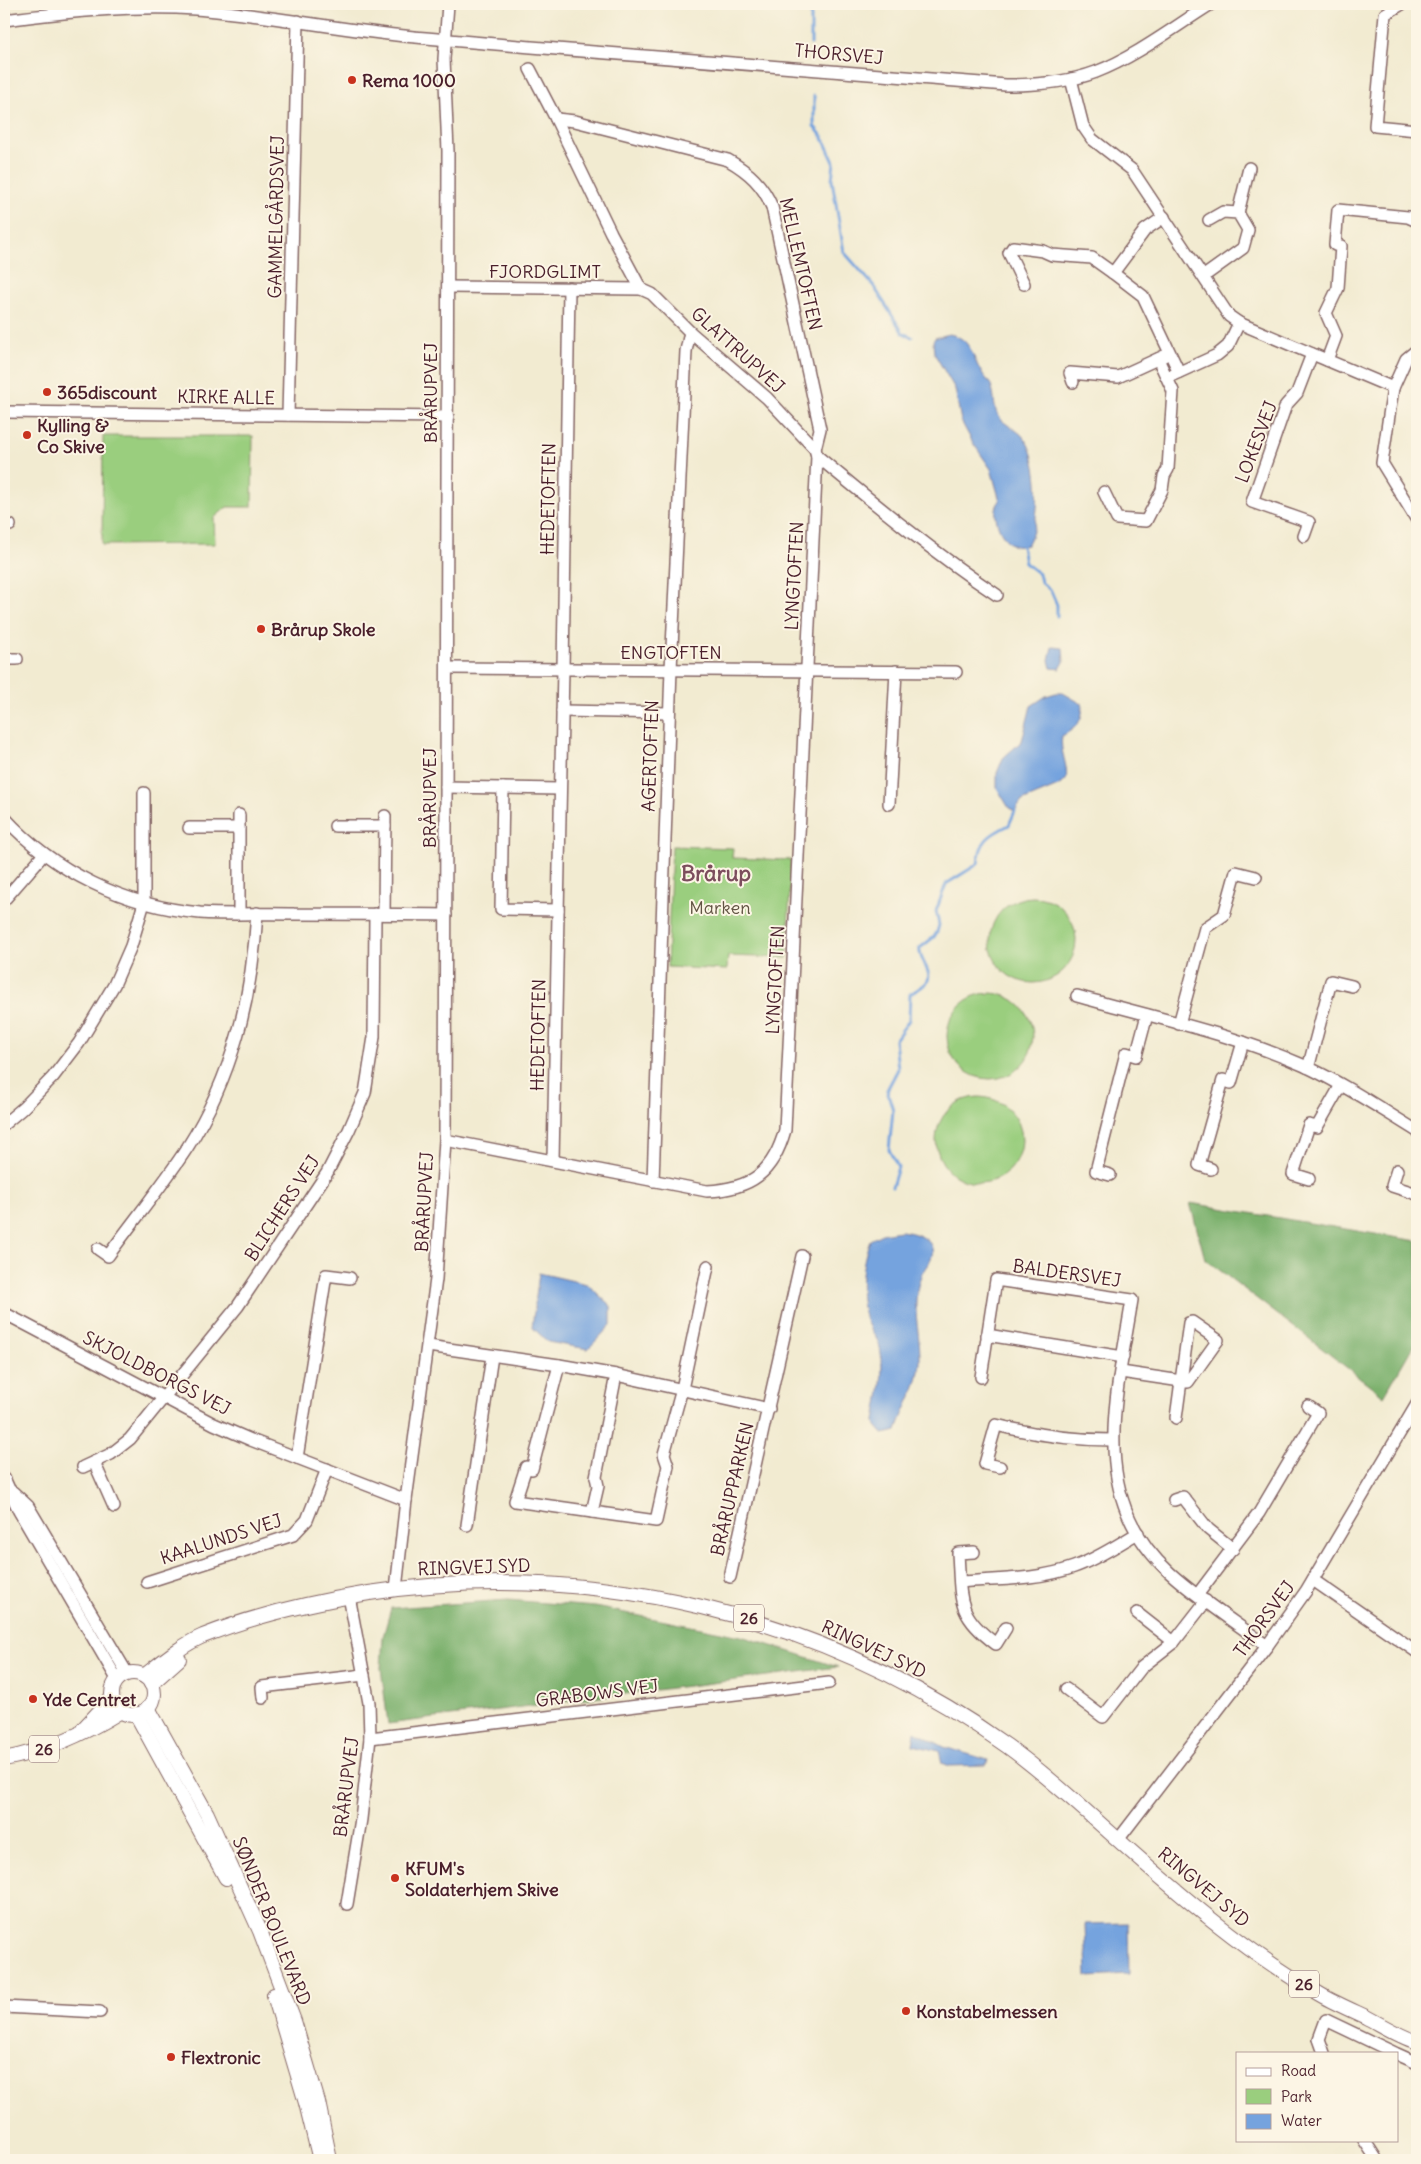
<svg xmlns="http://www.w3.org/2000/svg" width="1421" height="2164" font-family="Delius,sans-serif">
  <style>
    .green { fill: #9ace7e; stroke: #727654 }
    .forest { fill: #7bb16d; stroke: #62684c }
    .water { fill: #75a3de; stroke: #606184 }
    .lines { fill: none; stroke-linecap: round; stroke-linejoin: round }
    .stream { stroke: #75a3de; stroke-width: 3 }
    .minor-casing { stroke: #856665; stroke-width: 14 }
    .major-casing { stroke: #856665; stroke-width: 16 }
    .minor { stroke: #fff; stroke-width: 11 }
    .major { stroke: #fff; stroke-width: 14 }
    .poi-dot { fill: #c8321e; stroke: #fcf5e5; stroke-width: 2 }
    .labels { text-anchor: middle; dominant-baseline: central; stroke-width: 4; stroke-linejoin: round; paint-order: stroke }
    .shield { fill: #fcf5e5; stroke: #7f5f63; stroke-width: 1 }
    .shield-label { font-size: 16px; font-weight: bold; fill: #4a1f2b }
    .street-label { font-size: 18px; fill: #4a1f2b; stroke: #fcf5e5 }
    .poi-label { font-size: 18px; font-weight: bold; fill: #4a1f2b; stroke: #fcf5e5; text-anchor: start }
    .park-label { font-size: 18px; fill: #625444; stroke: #fcf5e5 }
    .district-label { font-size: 22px; font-weight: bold; fill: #7c4d5d; stroke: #fcf5e5 }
  </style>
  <rect width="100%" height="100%" fill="#fcf5e5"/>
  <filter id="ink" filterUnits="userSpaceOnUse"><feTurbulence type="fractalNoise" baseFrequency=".02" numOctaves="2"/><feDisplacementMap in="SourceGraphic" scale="10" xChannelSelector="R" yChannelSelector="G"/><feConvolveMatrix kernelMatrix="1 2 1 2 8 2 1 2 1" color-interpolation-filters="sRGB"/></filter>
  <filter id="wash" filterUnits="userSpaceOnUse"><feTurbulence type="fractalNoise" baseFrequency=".0096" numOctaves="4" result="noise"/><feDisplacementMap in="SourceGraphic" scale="20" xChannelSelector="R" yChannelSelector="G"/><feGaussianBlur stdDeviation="1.12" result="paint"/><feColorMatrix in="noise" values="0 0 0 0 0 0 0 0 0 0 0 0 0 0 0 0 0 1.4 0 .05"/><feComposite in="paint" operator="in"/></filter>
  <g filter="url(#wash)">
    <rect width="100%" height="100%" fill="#f2ebd1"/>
    <g class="green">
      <path d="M103 436H253L252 507H227L214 518 215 544 102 545Z"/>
      <path d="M672 846 733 848 732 858 791 860 787 958 728 956 727 970 667 967Z"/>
      <circle cx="1033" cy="940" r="43"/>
      <circle cx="990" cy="1036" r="43"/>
      <circle cx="979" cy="1140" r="43"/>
    </g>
    <g class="forest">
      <path d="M1190 1203 1417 1241V1339L1384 1396 1205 1259Z"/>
      <path d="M508 1600 595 1607 741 1636 838 1667 388 1724 381 1668 383 1637 391 1608Z"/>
    </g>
    <g class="water">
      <path d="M949 334C971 338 971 354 980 370 983 375 988 380 991 385 995 394 993 407 998 415 1003 425 1018 429 1024 438 1041 460 1042 522 1027 545 1023 546 1018 547 1015 546 1001 541 989 512 1000 501L991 469 973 443 961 421 955 389 934 353 933 341 935 338Z"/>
      <path d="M1052 647 1063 648 1064 662 1060 669 1051 668 1049 660Z"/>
      <path d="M1056 693H1063L1082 704C1084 721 1076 728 1062 736 1059 752 1069 765 1066 780L1058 786 1022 801 1015 811 1009 808 997 788V773L1003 758 1022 741 1031 706 1046 696Z"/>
      <path d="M900 1231C911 1232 929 1236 932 1248 935 1259 924 1267 921 1276 919 1280 918 1286 917 1291 913 1314 921 1339 920 1363 919 1387 903 1409 897 1431L883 1434 876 1426 875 1421C879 1398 885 1371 880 1348 878 1337 869 1330 866 1320 858 1296 861 1264 870 1240L882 1234Z"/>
      <path d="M539 1273 587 1284 611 1306V1325L588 1349 548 1342 532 1327Z"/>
      <path d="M915 1731 944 1747 988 1760 986 1765 950 1766 942 1763 939 1751 913 1745Z"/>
      <path d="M1128 1923 1129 1974 1087 1976 1085 1924Z"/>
    </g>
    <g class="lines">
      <g class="stream">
        <path d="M811 4V44"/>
        <path d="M814 96V126L822 136 834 162 832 180 844 252 873 285 903 333 912 337"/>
        <path d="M1022 546 1025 563 1039 574 1041 582 1051 591 1057 605V616"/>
        <path d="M892 1187 898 1167 889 1150 893 1110 887 1090 898 1069 895 1040 909 1020 910 994C915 991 923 987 927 982 934 972 917 958 920 948L934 937 937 932 939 925 936 911 946 884 978 864C980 840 989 835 1009 825L1015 811"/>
      </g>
    </g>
  </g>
  <g filter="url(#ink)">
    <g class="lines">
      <g class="minor-casing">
        <g id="minor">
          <path d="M1402 4 1385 14 1375 126 1417 130"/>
          <path d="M4 20C67 12 131 5 195 9 273 15 349 32 426 38 619 55 812 69 1006 85 1036 85 1067 83 1096 72 1137 56 1174 27 1211 4"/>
          <path d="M530 69 556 119 611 233 641 289 652 294 690 332 767 398 815 449 817 456C876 505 934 553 997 595"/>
          <path d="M1071 79 1083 126 1092 139 1132 170 1229 316 1239 323 1393 388 1406 359 1417 350"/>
          <path d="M556 119 575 121 728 160C749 172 763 185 772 207L820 429 815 449"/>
          <path d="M1238 213 1249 168"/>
          <path d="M1113 273 1145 230 1164 217"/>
          <path d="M1204 276 1243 248 1248 230 1238 213 1223 212 1209 220"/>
          <path d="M1024 284 1009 253 1013 247 1043 251 1052 255 1092 258 1113 273 1143 296 1179 372"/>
          <path d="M448 287 641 289"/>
          <path d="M1327 360 1336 336 1326 313 1338 288 1341 246 1335 245 1338 210 1408 217 1417 221"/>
          <path d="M1173 375 1217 355 1228 346 1239 323"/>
          <path d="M1073 382 1070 373 1118 377 1164 356"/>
          <path d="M1393 388 1382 463 1417 520"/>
          <path d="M4 412 448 417"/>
          <path d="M288 415 298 21"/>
          <path d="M1104 492 1117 519 1146 521 1162 490 1164 476 1168 469 1173 391 1158 359"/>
          <path d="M4 525H10"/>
          <path d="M1304 536 1309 522 1252 502 1286 405 1297 393 1312 354"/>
          <path d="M4 659H17"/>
          <path d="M447 668 956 672"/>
          <path d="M562 711 669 713"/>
          <path d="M446 787 560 789"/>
          <path d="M503 788 501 909 558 910"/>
          <path d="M889 804 896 671"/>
          <path d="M4 817C54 872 125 906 200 913 231 915 263 913 294 914 345 914 395 914 446 915"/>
          <path d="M335 826H385"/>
          <path d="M189 828H239"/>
          <path d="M4 900 44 854"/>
          <path d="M239 913V815"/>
          <path d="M384 914 385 816"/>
          <path d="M1077 996C1153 1017 1233 1034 1305 1066 1344 1084 1381 1109 1417 1131"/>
          <path d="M1179 1024 1205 928 1224 915 1236 872 1256 877"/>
          <path d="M1307 1067 1310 1061 1331 981 1352 986"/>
          <path d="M4 1124 23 1108 53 1077 79 1043 114 985 131 946 144 903V793"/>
          <path d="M445 1140 707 1191C751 1189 773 1173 785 1130L817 456"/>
          <path d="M553 1160 563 669 569 288"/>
          <path d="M1211 1169 1199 1165 1223 1080 1231 1083 1243 1042"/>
          <path d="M1397 1170 1392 1186 1417 1194"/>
          <path d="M1110 1175 1096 1171 1126 1053 1136 1056 1147 1015"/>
          <path d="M1309 1179 1293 1174 1309 1125 1317 1127 1341 1085"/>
          <path d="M653 1181 671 669 686 351 690 332"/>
          <path d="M98 1249 108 1256C134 1220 163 1185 187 1148 233 1076 252 998 257 913"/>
          <path d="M4 1313 214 1424 251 1440 406 1500"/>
          <path d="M987 1335 1123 1357"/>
          <path d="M428 1346 559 1365 616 1375 769 1409"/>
          <path d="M559 1365 532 1469 526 1467 515 1501 656 1521 668 1466 664 1454 682 1389 708 1266"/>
          <path d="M1121 1372 1181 1381 1189 1323 1192 1322 1218 1340 1188 1382 1181 1381 1176 1418"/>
          <path d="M981 1377 996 1280 1132 1300C1117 1396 1086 1497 1170 1573 1200 1600 1235 1622 1267 1646"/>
          <path d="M297 1458 326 1275 350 1278"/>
          <path d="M94 1462 114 1507"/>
          <path d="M83 1467 111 1454 130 1439 238 1306 327 1173 349 1130 365 1093 374 1037 375 914"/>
          <path d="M1000 1467 985 1464 996 1425C1036 1435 1071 1440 1112 1440"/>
          <path d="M4 1478 19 1511 117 1679"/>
          <path d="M13 1492 28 1506 127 1673"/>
          <path d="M1174 1500 1183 1497 1208 1529 1233 1549"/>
          <path d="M592 1512 598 1486 596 1477 616 1375"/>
          <path d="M467 1525 492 1356"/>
          <path d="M974 1552 958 1553C961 1599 956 1615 996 1644L1006 1628"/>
          <path d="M730 1577 802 1256"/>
          <path d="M1313 1580 1417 1652"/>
          <path d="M147 1582 293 1535 307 1520 327 1469"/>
          <path d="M960 1582C998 1579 1038 1580 1074 1567 1097 1559 1117 1545 1138 1533"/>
          <path d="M396 1589 406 1500 436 1279 445 1140 448 151 444 59 448 4"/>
          <path d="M1198 1594 1259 1513 1318 1413 1308 1406"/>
          <path d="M1137 1613 1174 1642"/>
          <path d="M1066 1689 1103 1717 1142 1667 1174 1642 1206 1601"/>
          <path d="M263 1698 262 1687 364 1675"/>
          <path d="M370 1738 829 1683"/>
          <path d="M1118 1840 1267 1646 1306 1591 1417 1404"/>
          <path d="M347 1904 361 1819 370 1738 369 1703 349 1596"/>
          <path d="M4 2007 100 2012"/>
          <path d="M1324 2053 1319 2039 1326 2020 1395 2053"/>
          <path d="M1397 2054 1417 2063"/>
          <path d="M1364 2140 1377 2160"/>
        </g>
      </g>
      <g class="major-casing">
        <g id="major">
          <circle cx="133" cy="1694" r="21"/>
          <path d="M144 1676C162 1662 182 1645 203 1636 256 1615 313 1602 369 1593 594 1559 822 1614 1007 1746 1046 1774 1081 1807 1116 1838 1180 1895 1246 1952 1321 1995 1335 2003 1351 2010 1366 2017 1383 2026 1399 2036 1417 2042"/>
          <path d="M151 1684 179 1659"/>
          <path d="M148 1708 207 1814 260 1931 294 2021 318 2102 330 2160"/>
          <path d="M136 1714 226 1878"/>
          <path d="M83 1729 112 1698"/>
          <path d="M4 1759C46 1751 84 1734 121 1711"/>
          <path d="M274 1995 306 2103 320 2160"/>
        </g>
      </g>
      <use href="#minor" class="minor"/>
      <use href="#major" class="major"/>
    </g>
  </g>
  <g class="poi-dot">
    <circle cx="352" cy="80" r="5"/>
    <circle cx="47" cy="392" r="5"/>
    <circle cx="27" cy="435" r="5"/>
    <circle cx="261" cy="629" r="5"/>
    <circle cx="33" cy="1699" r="5"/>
    <circle cx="395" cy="1878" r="5"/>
    <circle cx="906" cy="2011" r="5"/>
    <circle cx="171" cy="2057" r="5"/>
  </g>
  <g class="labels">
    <g class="shield">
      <rect x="734" y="1604.5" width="30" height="27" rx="4"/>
      <rect x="29" y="1735.5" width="30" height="27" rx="4"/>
      <rect x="1289" y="1970.5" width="30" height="27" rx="4"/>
    </g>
    <g class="shield-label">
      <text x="749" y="1618">26</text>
      <text x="44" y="1749">26</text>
      <text x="1304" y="1984">26</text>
    </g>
    <g class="street-label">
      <text transform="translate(839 54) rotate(5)">THORSVEJ</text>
      <text transform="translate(276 217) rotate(-89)">GAMMELGÅRDSVEJ</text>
      <text transform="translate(801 264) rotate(77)">MELLEMTOFTEN</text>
      <text x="545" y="271">FJORDGLIMT</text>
      <text transform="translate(738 350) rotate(42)">GLATTRUPVEJ</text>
      <text transform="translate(430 393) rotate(-90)">BRÅRUPVEJ</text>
      <text transform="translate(226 397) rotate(1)">KIRKE ALLE</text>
      <text transform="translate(1256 442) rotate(-69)">LOKESVEJ</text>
      <text transform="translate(548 499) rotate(-89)">HEDETOFTEN</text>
      <text transform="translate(794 576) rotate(-87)">LYNGTOFTEN</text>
      <text x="671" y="652">ENGTOFTEN</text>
      <text transform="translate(650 756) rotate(-88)">AGERTOFTEN</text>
      <text transform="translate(429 798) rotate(-90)">BRÅRUPVEJ</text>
      <text transform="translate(775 980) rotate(-87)">LYNGTOFTEN</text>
      <text transform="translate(538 1035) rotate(-89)">HEDETOFTEN</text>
      <text transform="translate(424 1202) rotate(-87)">BRÅRUPVEJ</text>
      <text transform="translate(282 1208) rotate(-57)">BLICHERS VEJ</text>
      <text transform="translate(1067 1273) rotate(8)">BALDERSVEJ</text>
      <text transform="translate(157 1373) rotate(27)">SKJOLDBORGS VEJ</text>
      <text transform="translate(732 1489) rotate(-77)">BRÅRUPPARKEN</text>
      <text transform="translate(221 1539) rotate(-18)">KAALUNDS VEJ</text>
      <text transform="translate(474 1567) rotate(-2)">RINGVEJ SYD</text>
      <text transform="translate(1264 1619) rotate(-54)">THORSVEJ</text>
      <text transform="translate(874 1649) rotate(25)">RINGVEJ SYD</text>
      <text transform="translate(597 1693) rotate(-7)">GRABOWS VEJ</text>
      <text transform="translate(346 1787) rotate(-83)">BRÅRUPVEJ</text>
      <text transform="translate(1204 1887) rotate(40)">RINGVEJ SYD</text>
      <text transform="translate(272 1921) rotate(68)">SØNDER BOULEVARD</text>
    </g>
    <g class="poi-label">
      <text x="362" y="80">Rema 1000</text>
      <text x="57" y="392">365discount</text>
      <text x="37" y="425">Kylling &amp;<tspan x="37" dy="21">Co Skive</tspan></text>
      <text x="271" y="629">Brårup Skole</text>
      <text x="43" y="1699">Yde Centret</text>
      <text x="405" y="1868">KFUM's<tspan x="405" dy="21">Soldaterhjem Skive</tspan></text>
      <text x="916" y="2011">Konstabelmessen</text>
      <text x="181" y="2057">Flextronic</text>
    </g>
    <g class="park-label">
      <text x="720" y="907">Marken</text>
    </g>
    <g class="district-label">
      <text x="716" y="873">Brårup</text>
    </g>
  </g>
  <rect width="1421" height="2164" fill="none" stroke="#fcf5e5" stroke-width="20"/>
  <rect x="1236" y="2052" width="162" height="90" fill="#fcf5e5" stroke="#b59f9b"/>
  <rect x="1246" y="2068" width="25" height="8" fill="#ffffff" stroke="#b59f9b"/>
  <text x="1281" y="2076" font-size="15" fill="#4a1f2b">Road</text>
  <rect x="1246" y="2089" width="25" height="15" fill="#9ace7e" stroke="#b59f9b"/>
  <text x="1281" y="2102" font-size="15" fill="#4a1f2b">Park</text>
  <rect x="1246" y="2114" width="25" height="15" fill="#75a3de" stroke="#b59f9b"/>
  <text x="1281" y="2126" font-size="15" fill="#4a1f2b">Water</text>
</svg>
